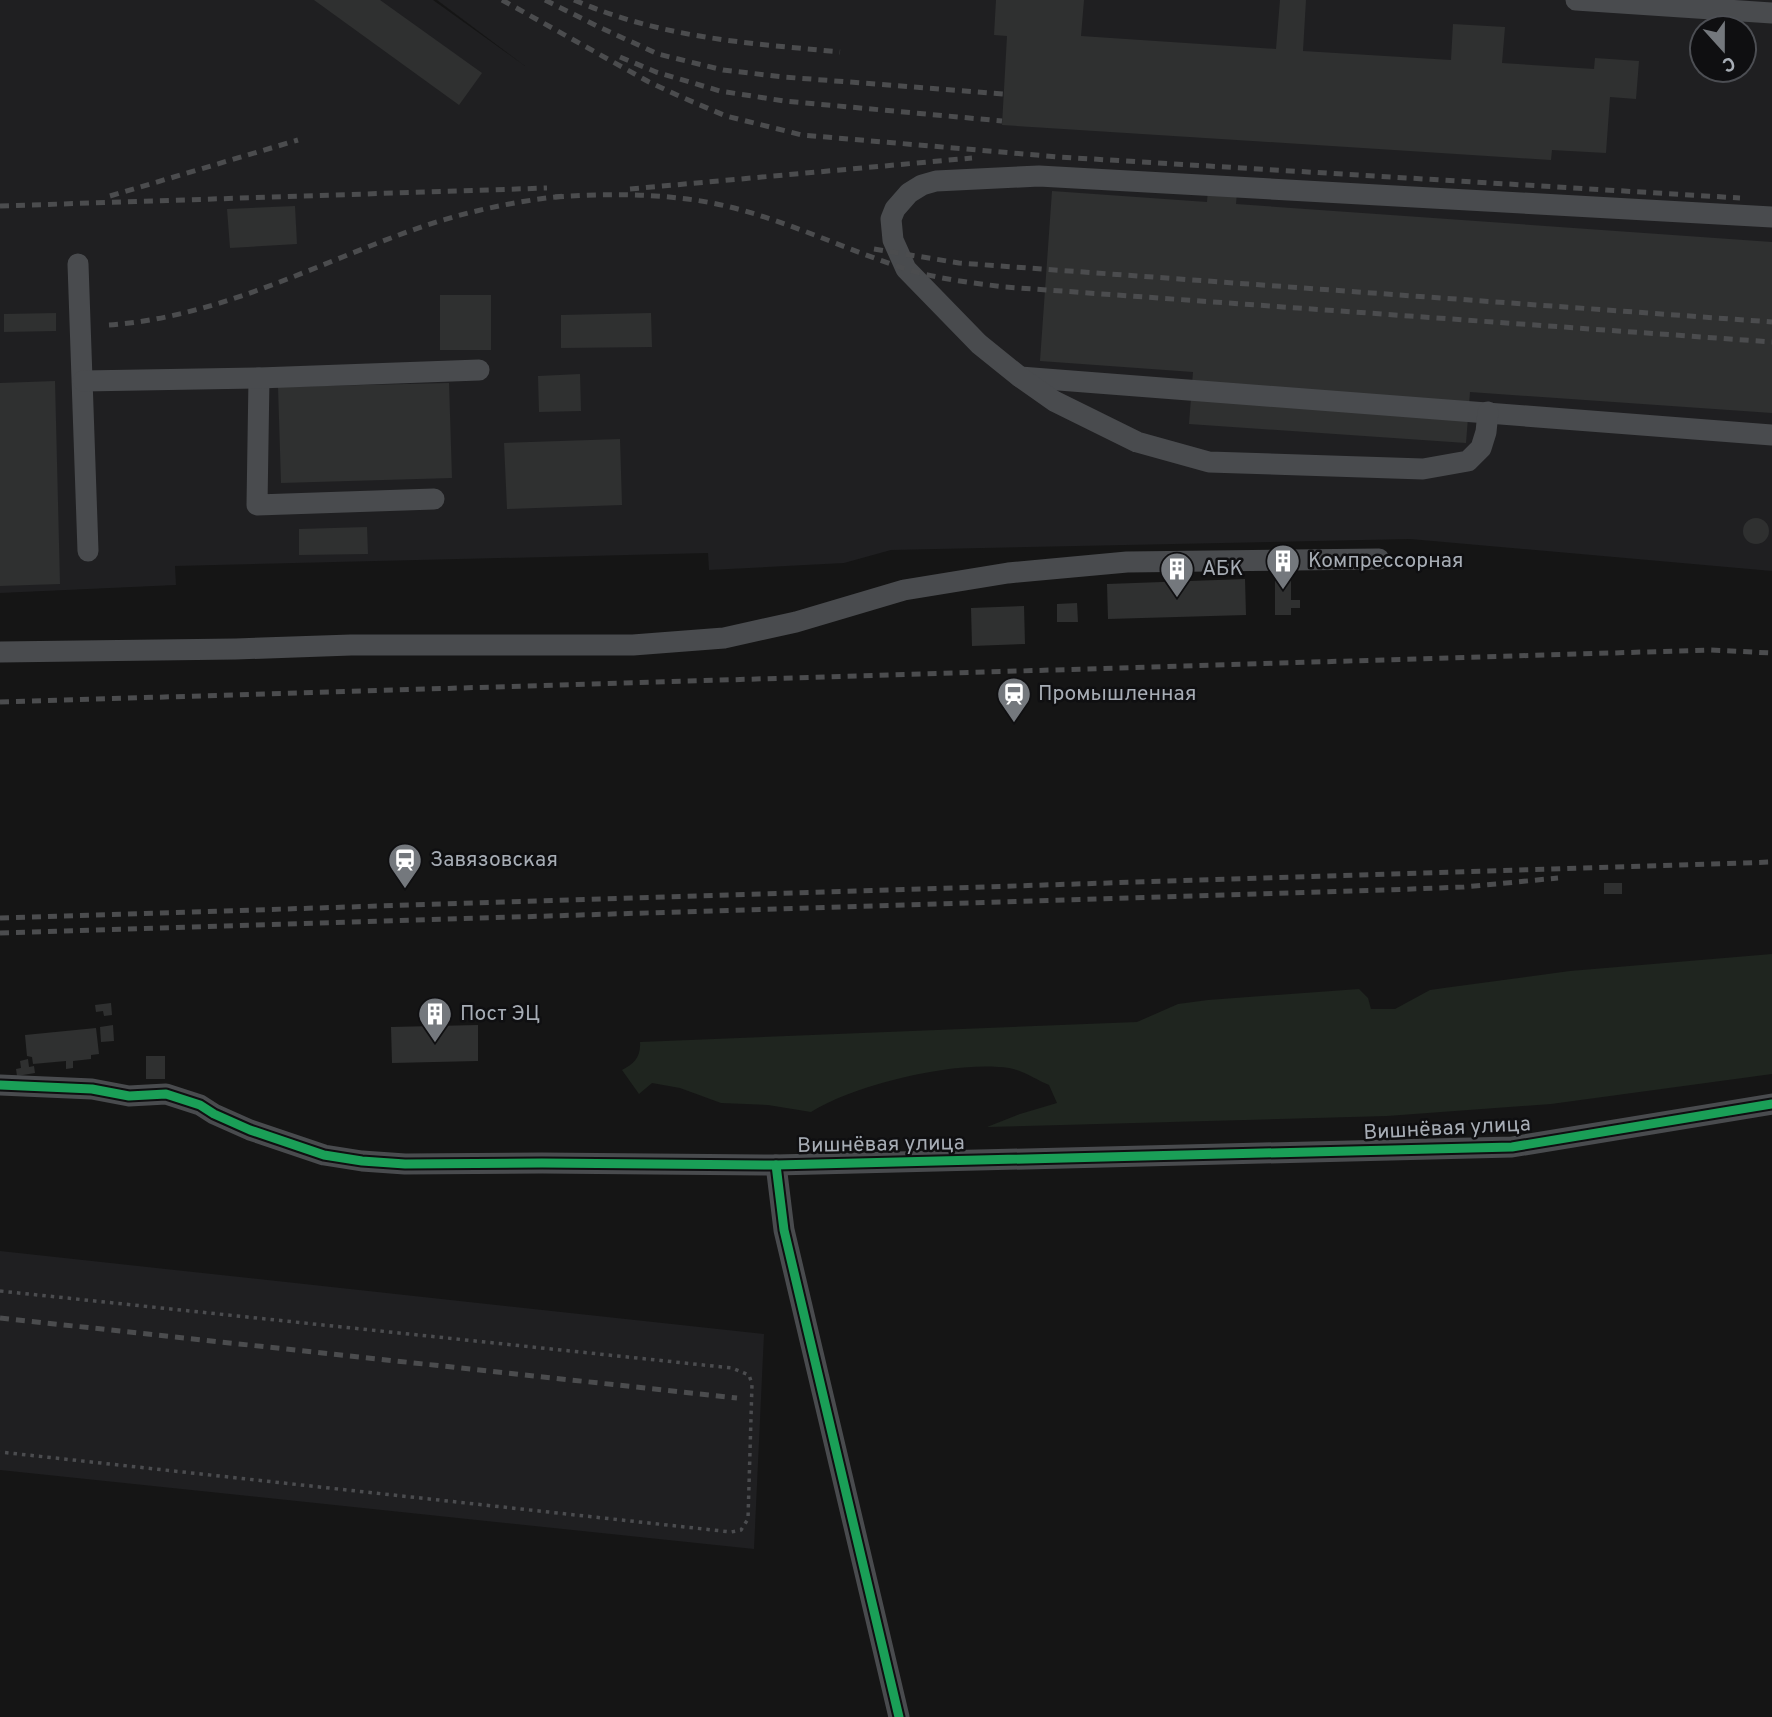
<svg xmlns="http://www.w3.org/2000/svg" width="1772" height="1717" font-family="Overpass,sans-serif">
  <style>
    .built { fill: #1f1f21; fill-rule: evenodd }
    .green { fill: #1f251f }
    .building { fill: #2f3030 }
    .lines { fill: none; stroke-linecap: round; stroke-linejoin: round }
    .path { stroke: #4b4c4f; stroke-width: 3.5; stroke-dasharray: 3.5 5; stroke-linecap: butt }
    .minor { stroke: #494b4e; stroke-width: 21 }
    .rail { stroke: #4b4c4e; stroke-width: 5; stroke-dasharray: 9 7; stroke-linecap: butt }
    .cycleway-casing { stroke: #0f0f11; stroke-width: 13 }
    .cycleway { stroke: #1a9f57; stroke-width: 9 }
    .labels { text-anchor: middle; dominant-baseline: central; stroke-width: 5; stroke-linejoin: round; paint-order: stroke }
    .poi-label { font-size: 21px; fill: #a7adb5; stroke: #0f0f11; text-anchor: start }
    .street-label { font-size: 21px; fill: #a7adb5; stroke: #0f0f11 }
  </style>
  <rect width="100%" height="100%" fill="#151515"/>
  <g class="built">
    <path d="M0 0H433L525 66 437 0H1772V571L1410 539 891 550 844 563 709 570 708 553 175 566 176 585 0 593ZM1702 28H1744V70H1702Z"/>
    <path d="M0 1251 764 1334 754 1549 0 1470Z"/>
  </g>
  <path class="green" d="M1772 954V1074L1551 1104 1387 1116 987 1127 1020 1114 1057 1103 1049 1085C1037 1080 1022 1070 1009 1068 957 1060 855 1084 811 1112L768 1105 721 1103 680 1088 652 1083 639 1094 622 1070C634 1064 641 1057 640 1042L1137 1022 1178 1004 1208 1000 1359 989 1368 998 1371 1009H1395L1430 990 1444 988 1570 971Z"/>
  <g class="building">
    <path d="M314 0H380L482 73 459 105Z"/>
    <path d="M996 0H1084L1081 36 1276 49 1280 0H1306L1303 51 1451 60 1453 24 1505 27 1502 63 1594 69 1595 58 1639 61 1636 99 1610 97 1606 153 1552 150 1551 160 1002 125 1007 36 994 35Z"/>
    <path d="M1208 190 1237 192 1236 204 1772 242V413L1470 392 1466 443 1189 424 1193 372 1040 361 1052 191 1207 202Z"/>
    <path d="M295 206 297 244 230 248 227 209Z"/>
    <rect x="440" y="295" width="51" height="55"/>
    <path d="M56 313V331L4 332V314Z"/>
    <path d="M651 313 652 347 561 348V315Z"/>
    <path d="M580 374 581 411 539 412 538 376Z"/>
    <path d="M55 381 60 584 0 586V383Z"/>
    <path d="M449 383 452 478 281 483 278 387Z"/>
    <path d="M620 439 622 505 507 509 504 443Z"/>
    <circle cx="1756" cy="531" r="13"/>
    <path d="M367 527 368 554 299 555V529Z"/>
    <path d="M1245 579 1246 615 1108 619 1107 584Z"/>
    <path d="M1275 581H1291V600H1300V608H1291V615H1275Z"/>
    <path d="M1077 603 1078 622H1057V604Z"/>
    <path d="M1024 606 1025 644 972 646 971 608Z"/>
    <rect x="1604" y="883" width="18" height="11"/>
    <path d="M111 1003 112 1015 104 1016 103 1011 96 1012 95 1005Z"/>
    <path d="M113 1025 114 1041 101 1042 100 1027Z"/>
    <path d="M478 1025V1061L392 1063 391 1027Z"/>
    <path d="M96 1028 99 1054 91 1055V1059L73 1061V1068L66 1069V1061L33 1064 32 1057 27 1056 25 1035Z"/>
    <rect x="146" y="1056" width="19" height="23"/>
    <path d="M28 1059 29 1067 34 1066 35 1073 17 1076 16 1069 21 1068 20 1061Z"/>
  </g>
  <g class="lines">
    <path class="path" d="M0 1291 732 1368 749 1375 752 1384 748 1519 741 1530 731 1532 0 1452"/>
    <g class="minor">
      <path d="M1576 0 1772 13"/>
      <path d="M78 264 88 551"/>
      <path d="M1020 377 1772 435"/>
      <path d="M259 378 257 505 434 499"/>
      <path d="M83 381 259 378 479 370"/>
      <path d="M1488 412 1486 432 1481 448 1468 461 1423 469 1209 462 1137 442 1054 401 1020 377 979 344 906 269 893 240 891 219 895 209 909 193 922 185 936 181 1039 176 1772 217"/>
      <path d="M0 652 236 649 351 645H633L724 638 796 622 904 590 1008 573 1127 562 1379 559"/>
      <path d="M0 1085 92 1089 129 1096 166 1094 200 1105 214 1114 250 1130 324 1155 362 1161 405 1164 542 1163 776 1165 1512 1147 1772 1104"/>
      <path d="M776 1165 784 1230 899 1717"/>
    </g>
    <g class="rail">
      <path d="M502 0 649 82 679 96 726 116 802 135 1059 157 1740 198"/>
      <path d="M545 0 599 27 658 54 723 70 784 77 1004 94"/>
      <path d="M574 0C662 38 745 43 840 52"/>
      <path d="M620 57 656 72 720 91 784 101 1002 121"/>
      <path d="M630 189 972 158"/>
      <path d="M110 196 298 140"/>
      <path d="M555 197C612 193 674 193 730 207 790 222 847 250 906 269 938 279 972 283 1005 287L1772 342"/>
      <path d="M0 206 547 188"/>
      <path d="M874 249 959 263 1772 322"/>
      <path d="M109 325C221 317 319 262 424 226 469 211 516 201 564 196"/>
      <path d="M0 702 1710 650 1772 653"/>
      <path d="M0 918 1772 862"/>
      <path d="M0 933 1386 890 1464 887 1558 878"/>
      <path d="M0 1318 737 1398"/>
    </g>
    <g class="cycleway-casing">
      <g id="cycleway">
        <path d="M0 1085 92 1089 129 1096 166 1094 200 1105 214 1114 250 1130 324 1155 362 1161 405 1164 542 1163 776 1165 1512 1147 1772 1104"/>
        <path d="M776 1165 784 1230 899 1717"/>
      </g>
    </g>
    <use href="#cycleway" class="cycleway"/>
  </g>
  <defs>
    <g id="building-pin" transform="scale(1.75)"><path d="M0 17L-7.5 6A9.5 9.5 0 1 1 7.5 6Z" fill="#74787d" stroke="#0f0f11"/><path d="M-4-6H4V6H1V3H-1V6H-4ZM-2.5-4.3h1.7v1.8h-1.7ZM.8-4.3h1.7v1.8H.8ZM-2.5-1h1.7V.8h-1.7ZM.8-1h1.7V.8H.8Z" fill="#fff"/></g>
    <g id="station-pin" transform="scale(1.75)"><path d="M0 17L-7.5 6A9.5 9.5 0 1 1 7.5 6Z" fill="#74787d" stroke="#0f0f11"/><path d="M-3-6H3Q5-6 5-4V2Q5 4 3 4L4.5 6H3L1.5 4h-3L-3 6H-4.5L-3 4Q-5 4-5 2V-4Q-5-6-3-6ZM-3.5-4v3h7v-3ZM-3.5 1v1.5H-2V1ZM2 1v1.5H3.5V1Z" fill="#fff"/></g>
  </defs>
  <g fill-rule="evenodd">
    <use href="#building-pin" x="1283" y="561"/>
    <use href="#building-pin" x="1177" y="569"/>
    <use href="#station-pin" x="1014" y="694"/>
    <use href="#station-pin" x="405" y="860"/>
    <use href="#building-pin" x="435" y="1014"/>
  </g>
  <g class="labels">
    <g class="poi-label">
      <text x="1308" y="561">Компрессорная</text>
      <text x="1202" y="569">АБК</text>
      <text x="1038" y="694">Промышленная</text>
      <text x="430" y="860">Завязовская</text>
      <text x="460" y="1014">Пост ЭЦ</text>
    </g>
    <g class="street-label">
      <text transform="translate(1447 1129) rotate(-3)">Вишнёвая улица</text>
      <text transform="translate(881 1145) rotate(-1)">Вишнёвая улица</text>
    </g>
  </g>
  <g transform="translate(1723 49) rotate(159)"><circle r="33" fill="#0f0f11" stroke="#4c4e53" stroke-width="2"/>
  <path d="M0-5L12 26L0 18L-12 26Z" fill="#74787d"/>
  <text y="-10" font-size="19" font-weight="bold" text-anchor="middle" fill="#a7adb5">С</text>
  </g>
</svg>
